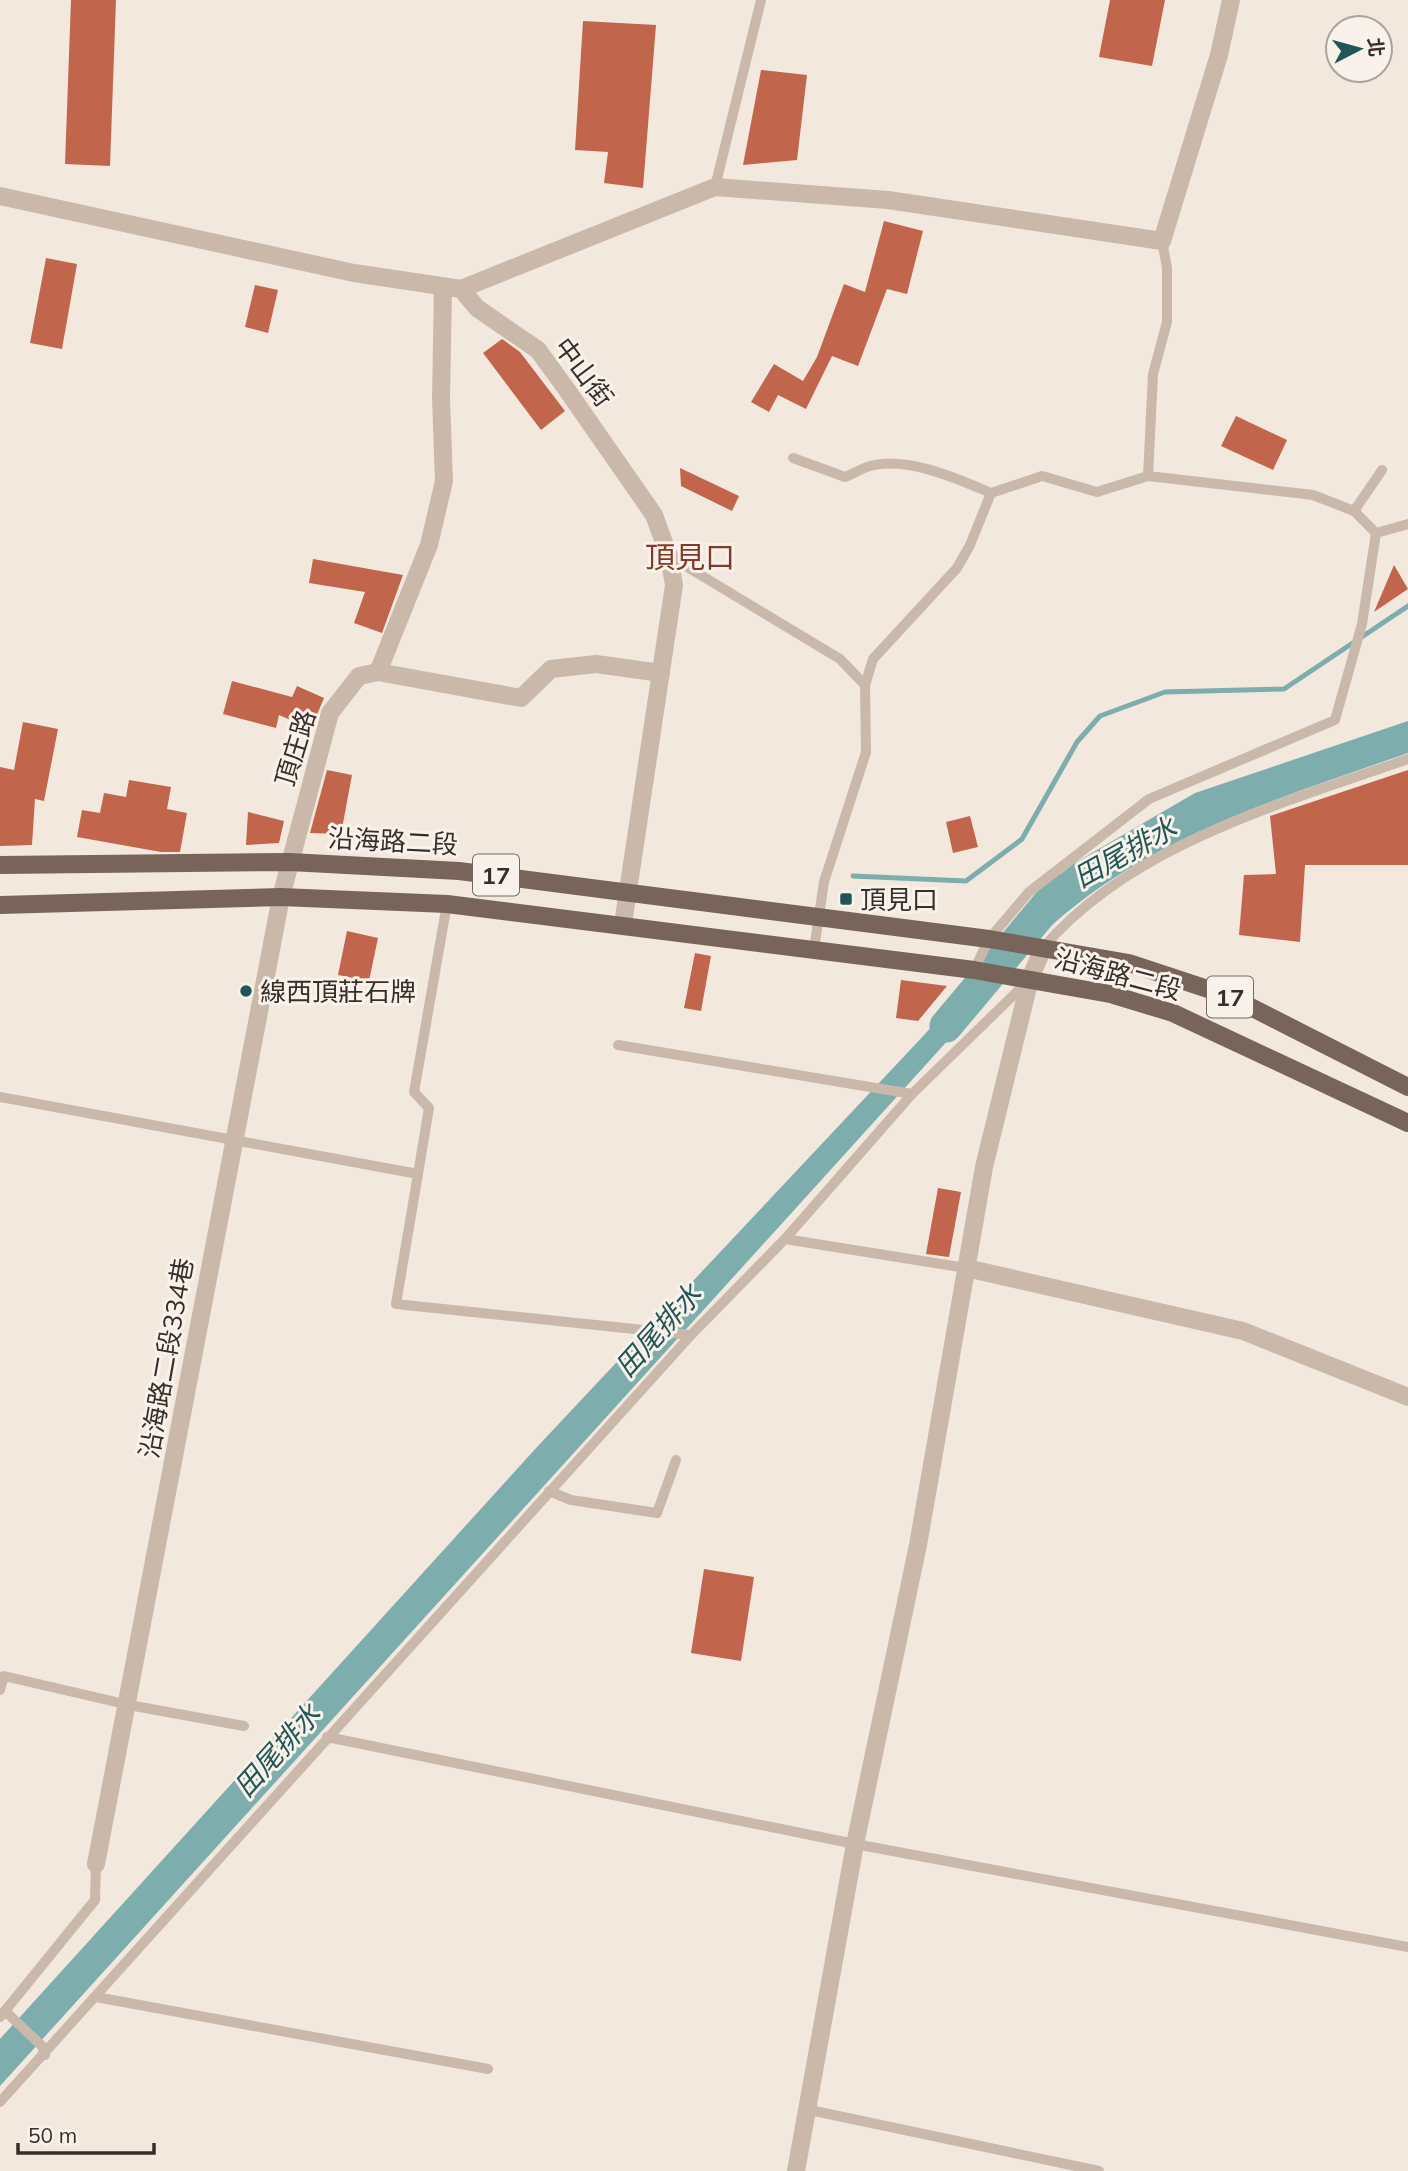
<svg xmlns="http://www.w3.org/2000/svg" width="1408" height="2171" font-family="Mulish,'Noto Sans TC',sans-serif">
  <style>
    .water { fill: #7eadae }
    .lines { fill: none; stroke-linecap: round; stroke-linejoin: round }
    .stream { stroke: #7eadae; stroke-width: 5 }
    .river { stroke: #7eadae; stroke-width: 33 }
    .building { fill: #c1664d }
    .service { stroke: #cab8ab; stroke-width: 10 }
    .minor { stroke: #cab8ab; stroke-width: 18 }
    .primary { stroke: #79645b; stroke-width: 18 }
    .poi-dot { fill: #215657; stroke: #f9f2eb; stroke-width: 2.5 }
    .labels { text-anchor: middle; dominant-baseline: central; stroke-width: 6; stroke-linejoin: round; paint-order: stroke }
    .shield { fill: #f9f2eb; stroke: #716964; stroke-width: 2 }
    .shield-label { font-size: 24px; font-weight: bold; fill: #372e2a }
    .street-label { font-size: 26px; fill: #372e2a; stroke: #f9f2eb }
    .poi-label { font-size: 26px; fill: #372e2a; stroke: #f9f2eb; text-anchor: start }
    .water-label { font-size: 28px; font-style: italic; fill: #215657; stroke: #f9f2eb }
    .quarter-label { font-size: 30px; fill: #833926; stroke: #f9f2eb }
  </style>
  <rect width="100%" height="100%" fill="#f2e8de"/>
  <g class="water">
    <path d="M1408 721V753C1283 797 1151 836 1051 926L1019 922 1043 889 1073 864 1195 793Z"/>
    <path d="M962 990 989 995 0 2086V2039L537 1447 926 1033Z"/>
  </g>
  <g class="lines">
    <path class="stream" d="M853 876 966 881 1022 839 1077 742 1100 716 1165 692 1284 689 1408 606"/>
    <path class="river" d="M946 1026 1060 890"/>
  </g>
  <g class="building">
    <path d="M71 0H116L110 166 65 164Z"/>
    <path d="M1110 0H1165L1152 66 1099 57Z"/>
    <path d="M583 21 656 25 643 188 604 183 608 152 575 150Z"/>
    <path d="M761 70 807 75 797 160 743 165Z"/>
    <path d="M884 221 923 231 907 294 887 289 858 366 832 356 806 409 778 395 769 412 751 402 774 364 803 381 817 357 844 284 865 292Z"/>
    <path d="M46 258 77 264 62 349 30 343Z"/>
    <path d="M255 285 278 290 268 333 245 327Z"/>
    <path d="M502 339 520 352 565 411 541 430 483 353Z"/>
    <path d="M1236 416 1287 440 1273 470 1221 446Z"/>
    <path d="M680 468 739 496 732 511 681 486Z"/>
    <path d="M313 559 403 575 382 633 354 623 365 592 309 583Z"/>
    <path d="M1394 565 1408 589 1374 612Z"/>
    <path d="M232 681 292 697 297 686 324 698 311 729 279 715 276 728 223 714Z"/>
    <path d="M23 722 58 729 44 801 35 799 32 845 0 846V767L14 770Z"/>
    <path d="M327 770 352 775 341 834 310 833Z"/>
    <path d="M1408 770V865H1305L1300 942 1239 935 1244 875 1276 874 1270 816Z"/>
    <path d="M129 780 171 787 167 809 187 813 180 852H161L77 837 82 810 100 813 104 793 126 797Z"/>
    <path d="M248 812 284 821 279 843 246 845Z"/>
    <path d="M970 816 978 847 953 853 946 822Z"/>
    <path d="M347 931 378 938 369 981 338 975Z"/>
    <path d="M695 953 711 956 701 1011 684 1008Z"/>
    <path d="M901 980 947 986 918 1021 896 1018Z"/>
    <path d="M938 1188 961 1192 949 1257 926 1254Z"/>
    <path d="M704 1569 754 1577 741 1661 691 1653Z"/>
  </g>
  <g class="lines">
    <g class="service">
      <path d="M715 187 761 0"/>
      <path d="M1162 241 1167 268V322L1153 374 1148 476 1313 495 1354 511 1382 470"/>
      <path d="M793 458 845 477C853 474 862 468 870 466 907 456 958 479 991 493"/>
      <path d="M1376 533 1408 524"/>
      <path d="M669 556 840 659 865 685"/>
      <path d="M1043 948C1131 844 1284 803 1408 759"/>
      <path d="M814 949 824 882 866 752 865 685 873 659 957 568 970 545 991 493 1042 476 1097 492 1148 476"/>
      <path d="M974 970 989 939 1029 892 1149 799 1335 720 1362 624 1376 533 1354 511"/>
      <path d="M618 1045 912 1094"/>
      <path d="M0 1097 418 1174 396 1304 691 1335"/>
      <path d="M418 1174 429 1108 414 1092 447 904"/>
      <path d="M785 1239 966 1268"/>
      <path d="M549 1491 571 1500 657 1513 676 1460"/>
      <path d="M0 1690 4 1676 129 1705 244 1726"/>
      <path d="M327 1737 855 1844 1408 1947"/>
      <path d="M96 1997 488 2069"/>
      <path d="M5 2011 42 2046 45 2055"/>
      <path d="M0 2017 95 1900 96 1864"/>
      <path d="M0 2102 691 1335 785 1239 912 1094 1029 980"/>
      <path d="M805 2109 1099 2171"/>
    </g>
    <g class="minor">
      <path d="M0 196 354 273 461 289 477 308 538 350 567 390 654 515 669 556 674 585 623 924"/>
      <path d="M461 289 715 187 888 200 1162 241 1219 55 1231 0"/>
      <path d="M378 672 429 545 444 481 441 398 443 287"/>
      <path d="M966 1268 1243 1331 1408 1397"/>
      <path d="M96 1864 281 897 330 713 359 676 378 672 521 698 551 669 596 664 661 673"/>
      <path d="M796 2171 855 1844 918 1545 984 1167 1030 979 1043 948"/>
    </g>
    <g class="primary">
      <path d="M0 865 290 862 459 871 989 939 1129 963 1229 996 1408 1087"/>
      <path d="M0 905 281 897 447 904 974 970 1110 994 1173 1013 1408 1123"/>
    </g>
  </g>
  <g class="poi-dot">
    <rect x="839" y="892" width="14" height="14" rx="3.5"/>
    <circle cx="246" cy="991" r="7"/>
  </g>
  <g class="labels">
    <g class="shield">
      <rect x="473" y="854.5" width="46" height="41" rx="5"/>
      <rect x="1207" y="976.5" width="46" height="41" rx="5"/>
    </g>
    <g class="shield-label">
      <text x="496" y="875">17</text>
      <text x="1230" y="997">17</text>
    </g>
    <g class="street-label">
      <text transform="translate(584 372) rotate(53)">中山街</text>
      <text transform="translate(295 748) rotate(-73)">頂庄路</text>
      <text transform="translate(393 841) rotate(3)">沿海路二段</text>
      <text transform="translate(1118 974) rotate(15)">沿海路二段</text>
      <text transform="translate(166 1358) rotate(-80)">沿海路二段334巷</text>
    </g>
    <g class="poi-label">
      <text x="860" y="899">頂見口</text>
      <text x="260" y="991">線西頂莊石牌</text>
    </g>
    <g class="water-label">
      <text transform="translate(1125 852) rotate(-29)">田尾排水</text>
      <text transform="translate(658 1330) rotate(-48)">田尾排水</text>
      <text transform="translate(277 1750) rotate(-48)">田尾排水</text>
    </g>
    <g class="quarter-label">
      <text x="690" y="557">頂見口</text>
    </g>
  </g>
  <g transform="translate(1359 49) rotate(84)"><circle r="33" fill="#f9f2eb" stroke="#aba49e" stroke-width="2"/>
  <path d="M0-5L12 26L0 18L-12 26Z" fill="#215657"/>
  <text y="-10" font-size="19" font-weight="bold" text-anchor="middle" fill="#372e2a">北</text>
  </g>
  <path d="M18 2143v10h136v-10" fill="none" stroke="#372e2a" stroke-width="3.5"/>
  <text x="28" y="2143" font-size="21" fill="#372e2a" stroke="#f9f2eb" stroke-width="5" paint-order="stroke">50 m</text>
</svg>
